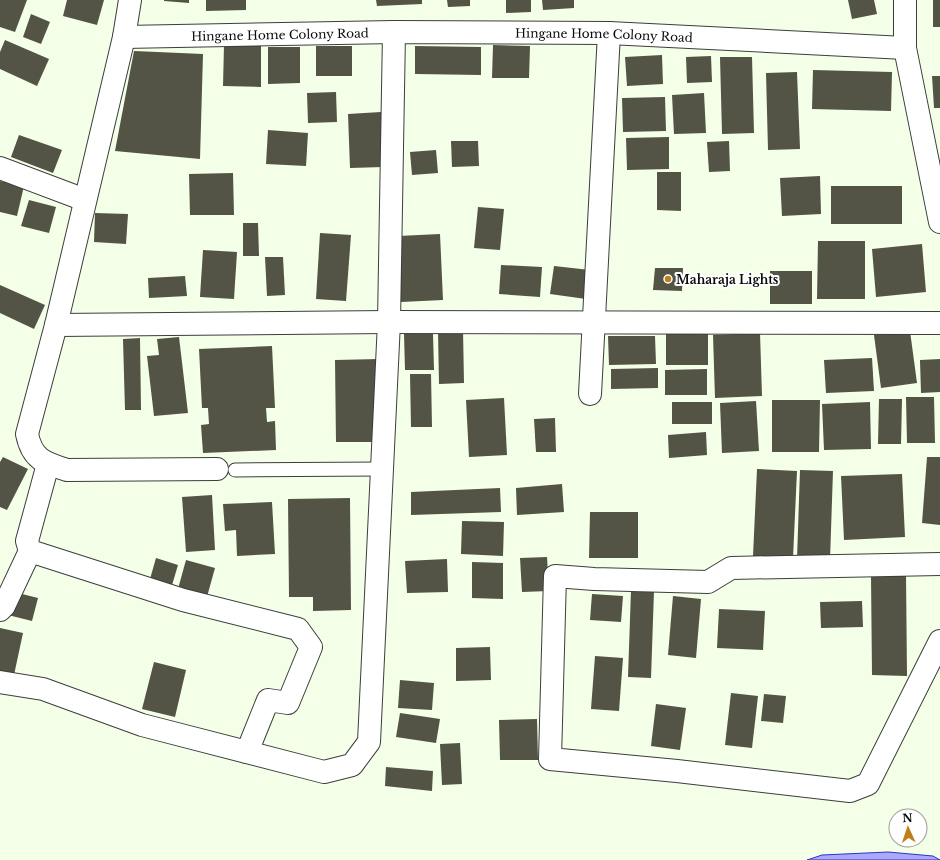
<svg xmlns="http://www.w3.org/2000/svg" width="940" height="860" font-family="'Libre Baskerville',serif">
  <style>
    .water { fill: #aba9f9; stroke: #362dd3 }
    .building { fill: #535346 }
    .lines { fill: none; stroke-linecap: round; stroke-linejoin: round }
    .lane-casing { stroke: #3d3d3d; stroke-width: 15 }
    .street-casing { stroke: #3d3d3d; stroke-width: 24 }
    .lane { stroke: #fff; stroke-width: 13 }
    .street { stroke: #fff; stroke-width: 22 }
    .poi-dot { fill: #bf7f1d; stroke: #fff; stroke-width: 1.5 }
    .labels { text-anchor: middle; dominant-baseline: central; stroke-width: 4; stroke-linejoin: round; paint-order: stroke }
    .street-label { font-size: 12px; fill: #0a0a0a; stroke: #fff }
    .poi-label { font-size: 12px; font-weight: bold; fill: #0a0a0a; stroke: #fff; text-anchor: start }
  </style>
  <rect width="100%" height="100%" fill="#f4ffe7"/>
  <path class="water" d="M888 852 933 856 940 860H807L822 855Z"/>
  <g class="building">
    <path d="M0 0H27L15 32 0 27Z"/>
    <path d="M67 0H104L97 25 63 16Z"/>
    <path d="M164 0H189V3L164 1Z"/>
    <path d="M206 0H246V10L206 11Z"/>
    <path d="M376 0H422V4L377 6Z"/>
    <path d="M447 0H470V6L448 7Z"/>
    <path d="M506 0H531V12L506 13Z"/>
    <path d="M542 0H574V8L543 10Z"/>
    <path d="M848 0H874L877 14 852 19Z"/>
    <rect x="933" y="0" width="7" height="27"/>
    <path d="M31 14 50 22 41 44 23 37Z"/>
    <path d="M5 40 49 59 37 86 0 69V52Z"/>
    <path d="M224 45H261V87L223 86Z"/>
    <path d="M493 45 530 46 529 78H492Z"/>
    <rect x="316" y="46" width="36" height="30"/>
    <path d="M415 46 481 47V75L415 74Z"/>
    <path d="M268 47H300V83L268 84Z"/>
    <path d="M134 51 203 54 200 159 115 151Z"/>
    <path d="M662 55 663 84 627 86 625 57Z"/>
    <path d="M711 56 712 82 687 83 686 57Z"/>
    <path d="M720 57H752L754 133 722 134Z"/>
    <path d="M813 70 892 72 891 111 812 109Z"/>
    <path d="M797 72 800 149 768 150 766 73Z"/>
    <path d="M932 76H940V108H934Z"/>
    <path d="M336 92 337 122 308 123 307 93Z"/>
    <path d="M704 93 706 133 674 134 672 95Z"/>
    <path d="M665 97 666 131 623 132 622 98Z"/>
    <path d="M381 112 383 167 350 168 348 114Z"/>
    <path d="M268 130 308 133 306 166 266 164Z"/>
    <path d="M19 135 62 150 53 173 11 157Z"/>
    <path d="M669 137V169L627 170 626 138Z"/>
    <path d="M451 141H478L479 166 452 167Z"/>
    <path d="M729 141 730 171 709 172 707 142Z"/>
    <path d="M436 150 438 173 412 175 410 152Z"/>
    <path d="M657 172H681V211L657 210Z"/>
    <path d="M233 173 234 215H190L189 174Z"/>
    <path d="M820 176 821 214 782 216 780 178Z"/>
    <path d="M0 181 24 186 17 216 0 212Z"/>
    <rect x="831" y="186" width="71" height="38"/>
    <path d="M29 200 56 207 49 233 21 226Z"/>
    <path d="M478 207 504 209 500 250 474 248Z"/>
    <path d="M95 213 128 214 126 244 94 242Z"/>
    <path d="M243 223H258L259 256H243Z"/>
    <path d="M320 233 351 235 346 301 316 299Z"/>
    <path d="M440 234 443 300 401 302 398 236Z"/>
    <path d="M818 241H865V299H817Z"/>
    <path d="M922 244 926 292 876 297 872 249Z"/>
    <path d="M203 250 237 252 234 299 200 297Z"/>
    <path d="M265 257H283L285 295 267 296Z"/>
    <path d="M501 265 542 267 540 297 499 294Z"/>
    <path d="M554 266 590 270 586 299 550 294Z"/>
    <path d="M655 268H683L682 291 653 290Z"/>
    <rect x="770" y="271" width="42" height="33"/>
    <path d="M185 276 187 296 149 298 148 278Z"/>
    <path d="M0 285 45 305 34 329 0 313Z"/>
    <path d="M463 330 464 383 439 384 438 331Z"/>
    <path d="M910 331 917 383 881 388 874 335Z"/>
    <path d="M760 333 762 396 715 398 713 335Z"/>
    <path d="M404 334H433L434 370H405Z"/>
    <rect x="666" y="334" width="42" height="31"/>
    <path d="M608 336H655L656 364 609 365Z"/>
    <path d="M179 337 188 413 154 416 147 356 159 355 157 339Z"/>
    <path d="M140 338 141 410H125L123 339Z"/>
    <path d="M272 346 275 408H266L267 422 275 421 276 450 203 453 201 425 209 424 208 408H202L199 349Z"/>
    <path d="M872 358 874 391 826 393 824 360Z"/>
    <path d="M379 359 380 442H336L335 360Z"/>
    <path d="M940 359V392L921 393 920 360Z"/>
    <path d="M658 368V388L611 389V369Z"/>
    <path d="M707 369V395H665V370Z"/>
    <path d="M410 374H431L432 427H411Z"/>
    <path d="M906 397H934L935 443H907Z"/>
    <path d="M504 398 507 455 469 457 466 400Z"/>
    <path d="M879 399H902L901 444H878Z"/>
    <path d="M772 400H820L819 452H772Z"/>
    <path d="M756 401 759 451 722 453 720 403Z"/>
    <rect x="672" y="402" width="40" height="22"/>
    <path d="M870 402 871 449 824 450 822 404Z"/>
    <path d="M555 418 556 452H536L534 419Z"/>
    <path d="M706 432 707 455 669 458 668 435Z"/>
    <path d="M3 457 28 469 7 510 0 507V462Z"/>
    <path d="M927 457H940V525L922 523Z"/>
    <path d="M757 469 797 471 793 558 753 556Z"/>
    <path d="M800 470 833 471 830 560 797 559Z"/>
    <path d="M902 474 905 537 844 540 841 476Z"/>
    <path d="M562 484 564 512 517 515 516 488Z"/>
    <path d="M500 488 501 512 411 515V492Z"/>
    <path d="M212 495 215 550 186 552 182 497Z"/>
    <path d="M350 498 351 610 313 611V597H289L288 499Z"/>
    <path d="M272 502 275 554 237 556 236 530 225 531 223 504Z"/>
    <path d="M590 512H638V558H589Z"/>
    <path d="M462 521 504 522 503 556 461 554Z"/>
    <path d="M547 557 549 591 522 592 520 558Z"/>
    <path d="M156 558 178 565 170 592 148 586Z"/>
    <path d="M447 559 448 592 407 593 405 561Z"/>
    <path d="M186 560 215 568 205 604 176 596Z"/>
    <path d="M472 562 503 563V599L472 598Z"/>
    <path d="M906 575 907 676 872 675 871 576Z"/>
    <path d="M631 590 654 591 651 678 628 677Z"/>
    <path d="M14 592 38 598 32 621 8 615Z"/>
    <path d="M592 594 623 596 621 622 590 620Z"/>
    <path d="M673 596 701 599 696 658 668 655Z"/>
    <path d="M862 601 863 627 821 628 820 602Z"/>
    <path d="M719 609 765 611 763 650 717 648Z"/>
    <path d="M0 628 23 633 14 675 0 673Z"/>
    <path d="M490 647 491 680 456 681V648Z"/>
    <path d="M595 656 623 658 619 711 591 709Z"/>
    <path d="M154 662 186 670 175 717 142 709Z"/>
    <path d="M400 680 434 683 432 710 398 708Z"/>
    <path d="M731 693 758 696 752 748 725 745Z"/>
    <path d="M764 694 786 696 783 723 761 721Z"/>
    <path d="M656 704 686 708 680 750 651 746Z"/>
    <path d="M400 713 440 719 436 743 396 737Z"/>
    <path d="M537 719 538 760H500L499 720Z"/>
    <path d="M460 743 462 784 442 785 440 744Z"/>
    <path d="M386 767 433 771 432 791 385 786Z"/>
  </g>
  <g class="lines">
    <g class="lane-casing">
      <path id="lane" d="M235 470 382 469"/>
    </g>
    <g class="street-casing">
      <g id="street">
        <path d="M130 0 124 37 56 325 27 434C32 459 44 463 67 470L217 469"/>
        <path d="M905 0V48L940 222"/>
        <path id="s1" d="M124 37 394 32 609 33 905 48"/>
        <path d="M0 168 85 200"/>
        <path d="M56 325 389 322 940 323"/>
        <path d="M590 394 609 33"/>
        <path d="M48 464 27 541 30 551 183 600 298 629 311 647 288 703 268 700 247 752"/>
        <path d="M940 564 731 568 708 582 594 579 555 576 550 759 677 771 850 791 868 784 940 641"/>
        <path d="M0 610 4 606 30 551"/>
        <path d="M0 682 43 689 142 725 324 772 352 765 369 742 389 322 394 32"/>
      </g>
    </g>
    <use href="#lane" class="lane"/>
    <use href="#street" class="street"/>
  </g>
  <circle class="poi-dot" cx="668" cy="279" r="4"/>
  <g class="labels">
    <g class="street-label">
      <text stroke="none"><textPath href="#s1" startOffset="156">Hingane Home Colony Road</textPath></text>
      <text stroke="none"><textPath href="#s1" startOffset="480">Hingane Home Colony Road</textPath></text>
    </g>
    <g class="poi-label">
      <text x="676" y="279">Maharaja Lights</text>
    </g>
  </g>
  <g transform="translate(908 828) rotate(357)"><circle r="19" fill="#ffffff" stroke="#9d9d9d"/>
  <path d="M0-3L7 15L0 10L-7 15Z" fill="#bf7f1d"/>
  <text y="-6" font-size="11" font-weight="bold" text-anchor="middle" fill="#0a0a0a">N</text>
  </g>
</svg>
